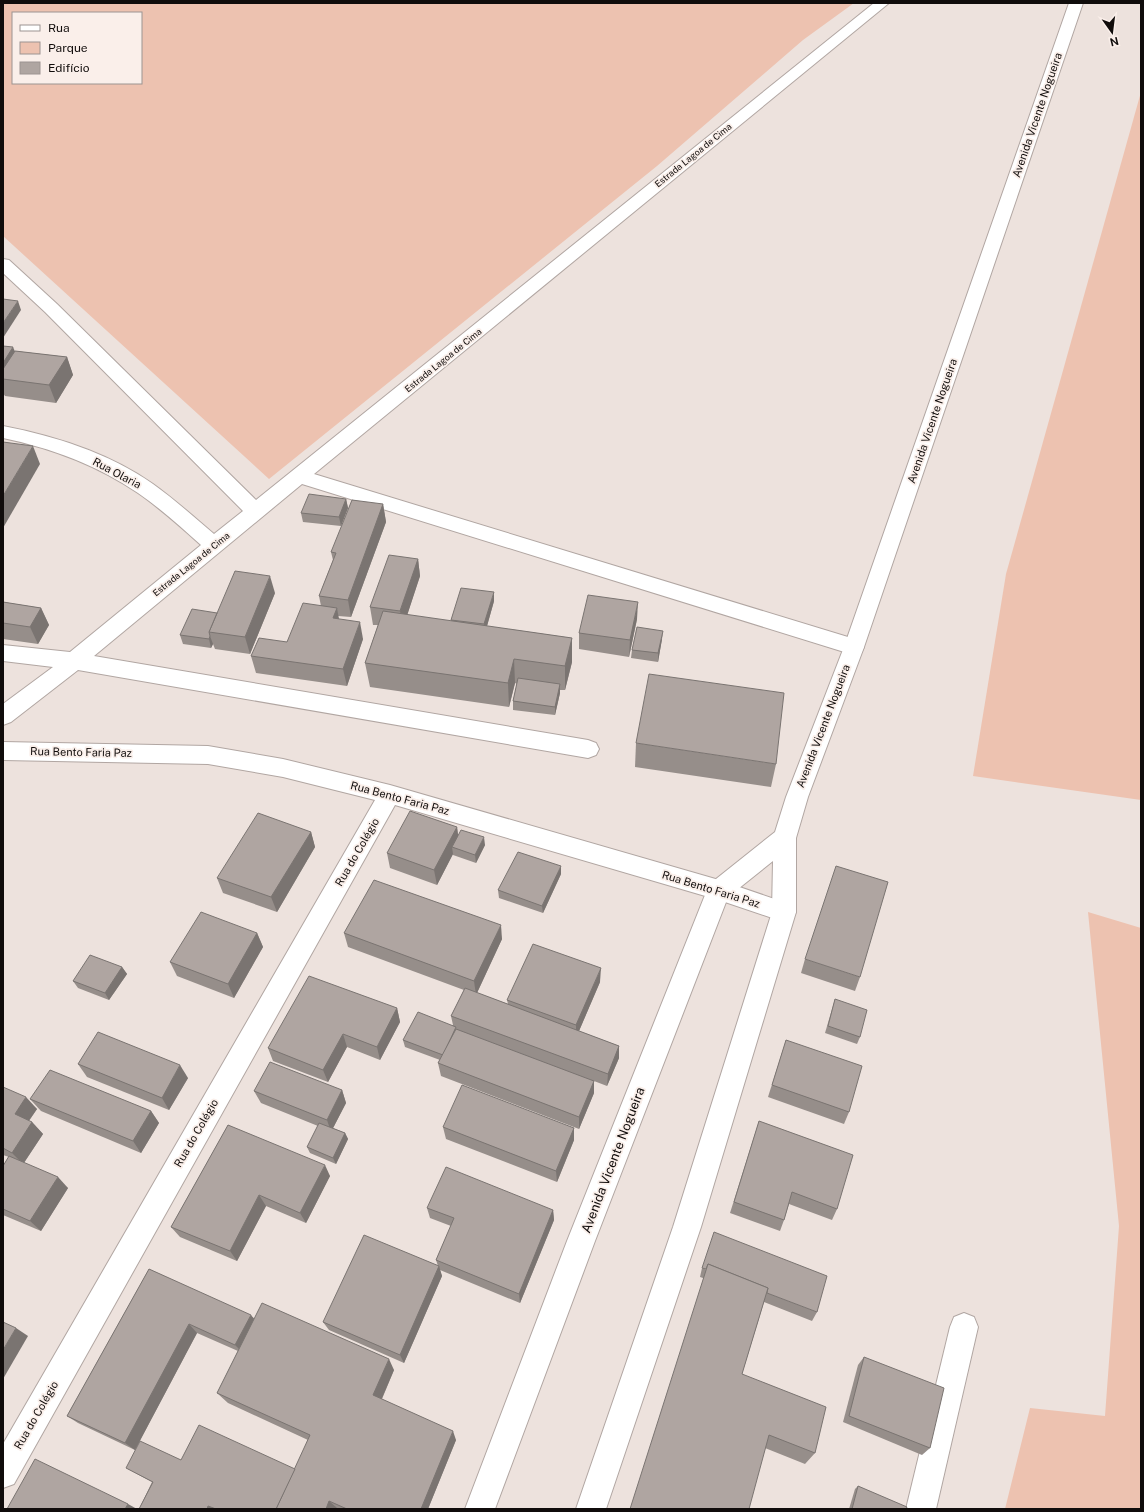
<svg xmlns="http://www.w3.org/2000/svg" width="1144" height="1512" font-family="'Public Sans',sans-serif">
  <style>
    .green { fill: #edc2b0; fill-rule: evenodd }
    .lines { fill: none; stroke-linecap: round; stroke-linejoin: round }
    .minor-casing { stroke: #b1a6a2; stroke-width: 2 }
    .tertiary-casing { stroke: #b1a6a2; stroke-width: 2 }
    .minor { fill: #fff; fill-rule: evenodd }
    .tertiary { fill: #fff; fill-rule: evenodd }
    .wall { fill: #968e8a }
    .shaded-wall { fill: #7a7471 }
    .building { fill: #afa5a1; stroke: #7a7471 }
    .labels { text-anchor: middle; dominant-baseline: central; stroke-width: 3.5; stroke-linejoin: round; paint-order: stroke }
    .far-street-label { font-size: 9px; fill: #100c0b; stroke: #faefea }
    .street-label { font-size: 11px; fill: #100c0b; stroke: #faefea }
    .near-street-label { font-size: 13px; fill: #100c0b; stroke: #faefea }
  </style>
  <rect width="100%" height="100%" fill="#ede2dd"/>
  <g class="green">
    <path d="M3 3H854L803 40 657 166 269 479 3 236ZM13 13H141V83H13Z"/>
    <path d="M1141 92V800L973 776 1006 574Z"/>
    <path d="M1088 912 1141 928V1509H1005L1030 1408 1105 1416 1119 1226Z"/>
  </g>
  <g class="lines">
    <g class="minor-casing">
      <g id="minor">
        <path d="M874 3H889L314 474 861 641 864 647 861 653 854 655 302 484 94 656 588 740 596 743 599 749 596 755 588 758 78 670 11 722 3 725V704L53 667 3 661V645L70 652 201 545C181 527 160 508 138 493 97 465 51 448 3 438V426C55 436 109 453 153 484 174 499 194 517 214 534L243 511 45 312 3 273V259L9 260 57 304 256 500Z"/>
        <path d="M3 742 208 746 283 759 390 785 719 880 792 905 796 912 792 919 784 922 719 900 395 805 14 1484 3 1488V1444L375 800 283 777 208 764 3 760Z"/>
        <path d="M964 1313 974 1317 978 1327 936 1509H906L950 1327 954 1317Z"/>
      </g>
    </g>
    <g class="tertiary-casing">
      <path id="tertiary" d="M1069 3H1083L864 647 808 797 796 838V912L701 1227 606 1509H576L673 1227 772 912 773 861 728 897 595 1241 495 1509H465L567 1241 707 890 711 883 775 832 786 797 844 647Z"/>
    </g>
    <use href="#minor" class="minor"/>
    <use href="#tertiary" class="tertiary"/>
  </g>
  <g class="wall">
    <path d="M3 346 15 351 67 357 73 375 56 403 5 396 3 393Z"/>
    <path d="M346 499 348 508 341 526 303 522 301 513Z"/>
    <path d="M383 504 386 522 351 617 338 616 339 619 363 639 347 686 256 673 251 656 287 642 321 606 319 596 333 560 331 552Z"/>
    <path d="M418 559 420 576 407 615 451 621V620L494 601 487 626 572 638V662L565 690H560V693L555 715 513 710V701L517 684 515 683 509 707 370 687 365 663 378 625H373L370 607Z"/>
    <path d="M275 593 250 654 215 649 213 644 211 648 183 644 180 635 217 613Z"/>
    <path d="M3 602 41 608 49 625 38 644 3 639Z"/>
    <path d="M637 619 629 657 579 649V633Z"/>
    <path d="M662 639 658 662 631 658 632 650Z"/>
    <path d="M636 743 776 764 771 787 635 767Z"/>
    <path d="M457 827 458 836 485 845 476 863 453 855V854L437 885 390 868 387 853Z"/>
    <path d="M311 832 315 847 277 912 223 893 217 878Z"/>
    <path d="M561 874 543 913 499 898 498 890Z"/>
    <path d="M257 933 263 947 234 998 177 976 170 962Z"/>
    <path d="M344 933 502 939 477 993 508 1004 507 1000 600 982 579 1031 619 1046V1058L607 1086 594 1081V1093L579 1129 441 1076 438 1063 440 1060 405 1047 403 1040 453 1025 451 1016 464 990 348 947Z"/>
    <path d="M805 959 860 977 855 991 801 973Z"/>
    <path d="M122 967 127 974 109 1000 78 988 73 981Z"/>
    <path d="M835 999 860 1037 857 1044 825 1033Z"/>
    <path d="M397 1008 400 1022 380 1060 347 1047 328 1082 273 1061 268 1048Z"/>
    <path d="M786 1040 849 1112 844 1124 768 1097Z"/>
    <path d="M78 1064 188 1078 169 1110 87 1077Z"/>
    <path d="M3 1087 37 1109 29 1121 32 1122 43 1134 24 1163 68 1188 41 1231 3 1215V1166L9 1157 3 1155Z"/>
    <path d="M342 1090 346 1103 333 1128 345 1133 348 1139 336 1164 310 1153 307 1147 318 1126 261 1103 254 1091Z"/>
    <path d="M30 1099 151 1111 159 1123 141 1153 41 1111Z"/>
    <path d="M759 1121 837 1209 832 1220 789 1204 784 1220 780 1231 730 1213Z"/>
    <path d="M228 1125 330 1176 306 1223 266 1206 237 1261 180 1237 171 1227Z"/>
    <path d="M443 1127 574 1128V1140L557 1182 446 1139Z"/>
    <path d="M427 1208 553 1210 554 1220 520 1303 440 1270 442 1276 404 1363 329 1330 323 1322 438 1266 436 1260 451 1226 430 1218Z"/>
    <path d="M702 1268 817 1312 812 1321 764 1302 742 1374 815 1453 805 1464 765 1448 703 1278 700 1277Z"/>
    <path d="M149 1269 254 1318 394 1370 382 1399 456 1440 428 1509H339L337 1508V1509H139L152 1482 126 1468 181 1460 295 1469 308 1440 228 1403 217 1393 238 1351 197 1333 135 1450 78 1423 67 1416Z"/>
    <path d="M864 1357 930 1448 922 1455 843 1422 858 1365Z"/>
    <path d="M858 1486 906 1509H849L855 1489Z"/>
  </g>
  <g class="shaded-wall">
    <path d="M18 301 21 310 3 338V323Z"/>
    <path d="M13 347 21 365 3 379V363Z"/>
    <path d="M67 357 73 375 56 403 49 385Z"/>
    <path d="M33 446 40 464 3 528V496Z"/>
    <path d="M346 499 348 508 341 526 339 517Z"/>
    <path d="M383 504 386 522 351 617 348 600Z"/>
    <path d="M418 559 420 576 403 628 400 611Z"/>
    <path d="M270 576 275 593 250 654 245 637Z"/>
    <path d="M494 592V601L485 633 484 624Z"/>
    <path d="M638 602 637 619 629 657 630 640Z"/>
    <path d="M41 608 49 625 38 644 30 627Z"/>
    <path d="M337 608 340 625 333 618Z"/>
    <path d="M360 622 363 639 347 686 343 669Z"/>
    <path d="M663 631 662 639 658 662V653Z"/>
    <path d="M210 636 213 644 211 648 209 639Z"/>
    <path d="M572 638V662L565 690V666Z"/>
    <path d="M514 659 515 683 509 707 508 683Z"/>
    <path d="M560 684V693L555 715V707Z"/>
    <path d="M457 827 459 842 452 847 453 854 437 885 434 870Z"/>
    <path d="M311 832 315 847 277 912 271 897Z"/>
    <path d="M484 837 485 845 476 863 475 855Z"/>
    <path d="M561 866V874L543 913 542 906Z"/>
    <path d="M501 925 502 939 476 995 474 981Z"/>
    <path d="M257 933 263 947 234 998 228 984Z"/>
    <path d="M122 967 127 974 109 1000 105 993Z"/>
    <path d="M601 968 600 982 576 1038V1025Z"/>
    <path d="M397 1008 400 1022 380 1060 377 1047Z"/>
    <path d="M343 1034 347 1047 328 1082 323 1070Z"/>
    <path d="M619 1046V1058L607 1086 608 1074Z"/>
    <path d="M180 1065 188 1078 169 1110 162 1098Z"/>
    <path d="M594 1081V1093L579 1129V1117Z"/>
    <path d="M342 1090 346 1103 331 1132 327 1120Z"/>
    <path d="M26 1097 37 1109 25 1126 15 1114Z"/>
    <path d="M151 1111 159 1123 141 1153 133 1141Z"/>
    <path d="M32 1122 43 1134 23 1164 12 1153Z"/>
    <path d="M574 1128V1140L557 1182 556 1171Z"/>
    <path d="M345 1133 348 1139 336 1164 333 1158Z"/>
    <path d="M325 1165 330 1176 306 1223 300 1213Z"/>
    <path d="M58 1177 68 1188 41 1231 30 1221Z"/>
    <path d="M259 1195 266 1206 237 1261 230 1251Z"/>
    <path d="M553 1210 554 1220 520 1303 519 1294Z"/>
    <path d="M439 1266 442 1276 404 1363 400 1355Z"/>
    <path d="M251 1315 258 1324 243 1353 235 1345Z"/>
    <path d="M189 1324 197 1333 135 1450 125 1443Z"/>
    <path d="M16 1328 28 1336 3 1379V1350Z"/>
    <path d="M389 1359 394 1370 379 1405 373 1395Z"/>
    <path d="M453 1431 456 1440 428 1509H421Z"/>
    <path d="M329 1501 337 1508V1509H326Z"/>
    <path d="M128 1504 137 1509H125Z"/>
    <path d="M208 1506 214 1509H207Z"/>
  </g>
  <g class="building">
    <path d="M3 299 18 301 3 323Z"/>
    <path d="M3 346 13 347 3 363Z"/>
    <path d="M15 351 67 357 49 385 3 379V369Z"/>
    <path d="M3 442 33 446 3 496Z"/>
    <path d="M309 494 346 499 339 517 301 513Z"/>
    <path d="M352 500 383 504 348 600 319 596 336 553 331 552Z"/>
    <path d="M389 555 418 559 400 611 370 607Z"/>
    <path d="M235 571 270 576 245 637 209 632Z"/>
    <path d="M461 588 494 592 484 624 451 620Z"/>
    <path d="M588 595 638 602 630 640 579 633Z"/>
    <path d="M3 602 41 608 30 627 3 623Z"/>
    <path d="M303 603 337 608 333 618 360 622 343 669 251 656 259 638 287 642Z"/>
    <path d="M192 609 217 613 209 632 210 636 209 639 180 635Z"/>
    <path d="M383 611 572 638 565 666 514 659 508 683 365 663Z"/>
    <path d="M637 627 663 631 658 653 632 650Z"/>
    <path d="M649 674 784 693 776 764 636 743Z"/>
    <path d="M518 678 560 684 555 707 513 701Z"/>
    <path d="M410 811 457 827 434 870 387 853Z"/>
    <path d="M258 813 311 832 271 897 217 878Z"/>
    <path d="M461 830 484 837 475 855 452 847Z"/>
    <path d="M518 852 561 866 542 906 498 890Z"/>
    <path d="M836 866 888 882 860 977 805 959Z"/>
    <path d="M374 880 501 925 474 981 344 933Z"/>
    <path d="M201 912 257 933 228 984 170 962Z"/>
    <path d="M533 944 601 968 576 1025 507 1000Z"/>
    <path d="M90 955 122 967 105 993 73 981Z"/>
    <path d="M309 976 397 1008 377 1047 343 1034 323 1070 268 1048Z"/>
    <path d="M465 988 619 1046 608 1074 451 1016Z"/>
    <path d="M835 999 867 1010 860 1037 828 1026Z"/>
    <path d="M418 1012 456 1027 443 1055 403 1040Z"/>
    <path d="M456 1029 594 1081 579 1117 438 1063Z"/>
    <path d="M98 1032 180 1065 162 1098 78 1064Z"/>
    <path d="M786 1040 862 1066 849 1112 772 1085Z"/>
    <path d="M270 1062 342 1090 327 1120 254 1091Z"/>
    <path d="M50 1070 151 1111 133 1141 30 1099Z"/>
    <path d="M462 1085 574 1128 556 1171 443 1127Z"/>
    <path d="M3 1087 26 1097 15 1114 32 1122 12 1153 3 1148Z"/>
    <path d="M759 1121 853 1155 837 1209 792 1192 784 1220 734 1202Z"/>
    <path d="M319 1123 345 1133 333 1158 307 1147Z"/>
    <path d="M228 1125 325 1165 300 1213 259 1195 230 1251 171 1227Z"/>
    <path d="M9 1156 58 1177 30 1221 3 1209V1166Z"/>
    <path d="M446 1167 553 1210 519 1294 436 1260 454 1218 427 1208Z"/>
    <path d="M714 1232 827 1276 817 1312 767 1293 768 1288 708 1264 706 1269 702 1268Z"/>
    <path d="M364 1235 439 1266 400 1355 323 1322Z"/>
    <path d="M708 1264 768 1288 742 1374 826 1407 815 1453 769 1435 749 1509H630Z"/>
    <path d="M149 1269 251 1315 235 1345 189 1324 125 1443 67 1416Z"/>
    <path d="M262 1303 389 1359 373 1395 453 1431 421 1509H347L329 1501 326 1509H276L310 1435 217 1393Z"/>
    <path d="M3 1322 16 1328 3 1350Z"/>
    <path d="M864 1357 944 1388 930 1448 849 1416Z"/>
    <path d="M199 1425 295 1469 276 1509H216L208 1506 207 1509H139L153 1482 126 1468 140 1441 181 1460Z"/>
    <path d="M35 1459 128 1504 125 1509H7Z"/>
    <path d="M858 1486 907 1507 906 1509H852Z"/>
  </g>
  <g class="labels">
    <g class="far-street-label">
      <text transform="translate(693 155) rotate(-39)">Estrada Lagoa de Cima</text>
      <text transform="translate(443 360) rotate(-39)">Estrada Lagoa de Cima</text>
      <text transform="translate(191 564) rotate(-39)">Estrada Lagoa de Cima</text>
    </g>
    <g class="street-label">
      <text transform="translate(1037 115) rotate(-71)">Avenida Vicente Nogueira</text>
      <text transform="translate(932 421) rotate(-71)">Avenida Vicente Nogueira</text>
      <text transform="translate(117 473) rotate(28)">Rua Olaria</text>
      <text transform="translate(823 726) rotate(-69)">Avenida Vicente Nogueira</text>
      <text transform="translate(81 752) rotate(1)">Rua Bento Faria Paz</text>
      <text transform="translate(400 798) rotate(15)">Rua Bento Faria Paz</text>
      <text transform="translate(357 852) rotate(-60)">Rua do Colégio</text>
      <text transform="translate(711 889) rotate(17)">Rua Bento Faria Paz</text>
      <text transform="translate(196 1133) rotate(-60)">Rua do Colégio</text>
      <text transform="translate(36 1415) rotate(-60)">Rua do Colégio</text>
    </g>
    <g class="near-street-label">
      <text transform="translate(613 1160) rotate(-69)">Avenida Vicente Nogueira</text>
    </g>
  </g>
  <rect width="1144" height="1512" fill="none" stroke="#100c0b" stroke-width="8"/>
  <rect x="12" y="12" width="130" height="72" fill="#faefea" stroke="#9c9491"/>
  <rect x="20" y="25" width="20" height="6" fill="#ffffff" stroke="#9c9491"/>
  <text x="48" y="32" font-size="12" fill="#100c0b">Rua</text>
  <rect x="20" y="42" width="20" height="12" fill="#edc2b0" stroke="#9c9491"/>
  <text x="48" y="52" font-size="12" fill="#100c0b">Parque</text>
  <rect x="20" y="62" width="20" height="12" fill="#afa5a1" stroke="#9c9491"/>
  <text x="48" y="72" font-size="12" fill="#100c0b">Edifício</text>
  <g transform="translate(1112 32) rotate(166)" stroke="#faefea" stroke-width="3" paint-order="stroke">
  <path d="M0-3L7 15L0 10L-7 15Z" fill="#100c0b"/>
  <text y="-6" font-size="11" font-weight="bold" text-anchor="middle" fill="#100c0b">N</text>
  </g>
</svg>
